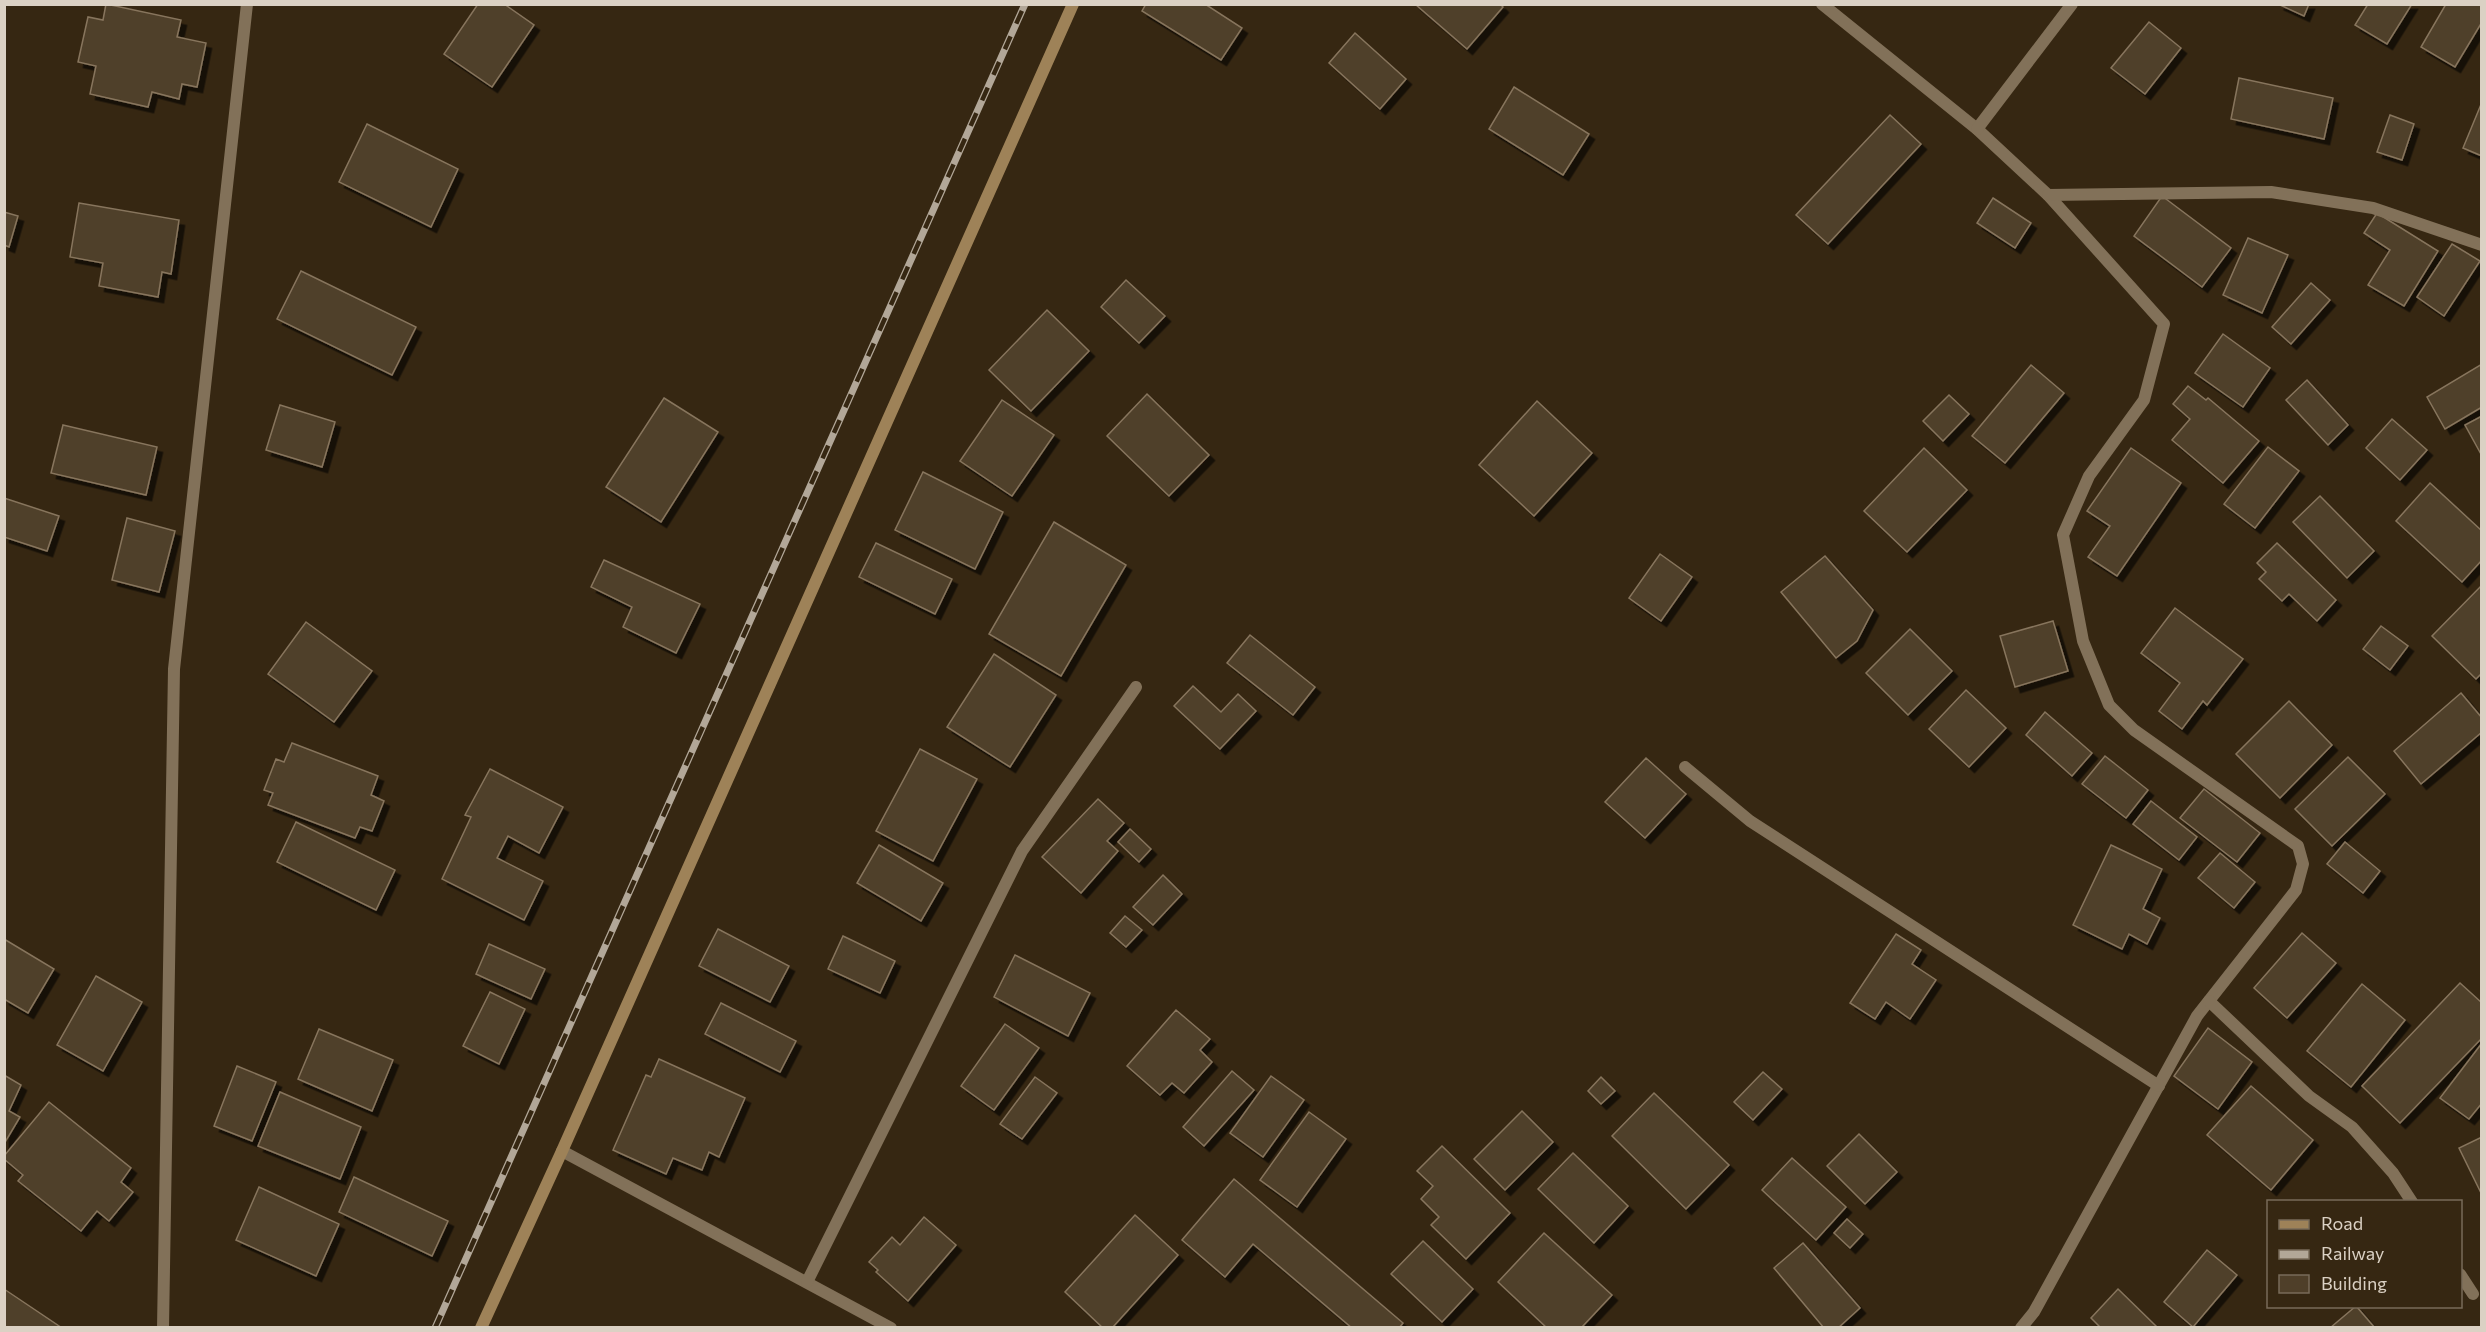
<svg xmlns="http://www.w3.org/2000/svg" width="2486" height="1332" font-family="Commissioner,sans-serif">
  <style>
    .building { fill: #4f3f29; stroke: #87755d; stroke-width: 1.5; filter: url(#shadow) }
    .lines { fill: none; stroke-linecap: round; stroke-linejoin: round }
    .street { stroke: #827159; stroke-width: 12 }
    .secondary { stroke: #9e8258; stroke-width: 12 }
    .rail-casing { stroke: #b2a798; stroke-width: 7 }
    .rail { stroke: #362712; stroke-width: 4.5; stroke-dasharray: 14; stroke-linecap: butt }
  </style>
  <defs>
    <filter id="shadow"><feDropShadow dx="5.5" dy="5.5" stdDeviation="0" flood-color="#0009"/></filter>
  </defs>
  <rect width="100%" height="100%" fill="#362712"/>
  <g class="building">
    <path d="M106 4 181 20 177 37 206 43 197 87 182 84 179 99 152 92 148 107 90 94 96 66 78 62 88 17 103 20Z"/>
    <path d="M478 4H504L534 25 492 87 444 54Z"/>
    <path d="M1146 4H1205L1242 28 1221 60 1142 11Z"/>
    <path d="M1415 4H1500L1503 7 1467 49Z"/>
    <path d="M2278 4H2309L2304 16Z"/>
    <path d="M2368 4H2412L2387 44 2355 25Z"/>
    <path d="M2446 4H2482V22L2455 67 2421 47Z"/>
    <path d="M2149 22 2181 48 2145 94 2111 68Z"/>
    <path d="M1355 33 1406 79 1380 109 1329 63Z"/>
    <path d="M2239 78 2333 98 2324 139 2231 119Z"/>
    <path d="M1514 87 1589 134 1563 175 1489 129Z"/>
    <path d="M2482 102V156L2463 148Z"/>
    <path d="M1890 115 1921 144 1828 244 1796 215Z"/>
    <path d="M2390 115 2414 124 2402 160 2377 152Z"/>
    <path d="M367 124 458 169 431 227 339 182Z"/>
    <path d="M2162 196 2231 248 2202 287 2134 236Z"/>
    <path d="M1993 198 2031 223 2015 248 1977 223Z"/>
    <path d="M79 203 179 220 171 274 162 272 158 297 99 286 103 263 70 257Z"/>
    <path d="M4 212 18 216 9 247 4 245Z"/>
    <path d="M2377 213 2438 251 2404 306 2368 285 2390 250 2364 233Z"/>
    <path d="M2248 238 2288 255 2262 313 2223 295Z"/>
    <path d="M2452 244 2480 261 2444 316 2417 297Z"/>
    <path d="M301 271 416 327 392 375 277 319Z"/>
    <path d="M1126 280 1165 316 1139 343 1101 307Z"/>
    <path d="M2311 283 2330 300 2291 344 2272 327Z"/>
    <path d="M1047 310 1089 351 1031 411 989 370Z"/>
    <path d="M2223 334 2270 368 2243 407 2195 373Z"/>
    <path d="M2482 364V407L2445 429 2427 397Z"/>
    <path d="M2031 365 2064 393 2005 463 1972 436Z"/>
    <path d="M2307 380 2348 425 2328 445 2286 400Z"/>
    <path d="M2188 386 2206 400 2208 398 2259 441 2223 483 2172 440 2190 419 2173 404Z"/>
    <path d="M1147 394 1209 455 1169 496 1107 436Z"/>
    <path d="M1949 395 1969 414 1943 441 1923 421Z"/>
    <path d="M664 398 718 432 661 522 606 487Z"/>
    <path d="M1002 400 1054 435 1012 496 960 461Z"/>
    <path d="M1537 401 1592 453 1534 516 1479 465Z"/>
    <path d="M280 405 335 422 322 467 266 450Z"/>
    <path d="M2482 416V456L2465 425Z"/>
    <path d="M2392 419 2427 450 2400 480 2366 448Z"/>
    <path d="M63 425 157 447 146 495 51 473Z"/>
    <path d="M2268 447 2299 471 2255 528 2224 504Z"/>
    <path d="M1924 448 1967 490 1907 552 1864 511Z"/>
    <path d="M2131 448 2181 483 2117 576 2088 557 2110 526 2087 511Z"/>
    <path d="M923 472 1003 512 975 569 895 530Z"/>
    <path d="M2430 483 2482 531V560L2462 582 2396 521Z"/>
    <path d="M2320 496 2374 551 2347 578 2293 522Z"/>
    <path d="M4 498 59 516 47 551 4 537Z"/>
    <path d="M127 518 175 531 159 592 112 580Z"/>
    <path d="M1054 522 1126 565 1061 676 989 634Z"/>
    <path d="M876 543 952 579 935 614 859 577Z"/>
    <path d="M2277 543 2336 600 2317 621 2289 594 2282 601 2259 579 2266 572 2257 563Z"/>
    <path d="M1660 554 1692 577 1661 621 1629 598Z"/>
    <path d="M1825 556 1873 610 1857 641 1836 658 1781 592Z"/>
    <path d="M604 560 700 604 676 653 623 627 632 607 591 587Z"/>
    <path d="M2482 585V673L2476 679 2432 636Z"/>
    <path d="M2175 608 2243 659 2207 705 2203 701 2182 729 2159 711 2180 683 2141 653Z"/>
    <path d="M2053 621 2068 671 2015 687 2000 636Z"/>
    <path d="M306 622 372 671 334 722 268 674Z"/>
    <path d="M2381 626 2408 646 2390 670 2363 649Z"/>
    <path d="M1910 629 1952 671 1908 715 1866 673Z"/>
    <path d="M1250 635 1315 687 1293 715 1227 663Z"/>
    <path d="M994 654 1056 695 1010 767 947 727Z"/>
    <path d="M1193 686 1221 712 1238 694 1256 711 1220 749 1174 706Z"/>
    <path d="M1966 690 2006 728 1969 767 1929 729Z"/>
    <path d="M2461 693 2482 718V732L2421 784 2394 751Z"/>
    <path d="M2289 701 2332 745 2280 798 2236 754Z"/>
    <path d="M2045 712 2092 753 2072 776 2026 735Z"/>
    <path d="M292 743 378 776 371 795 384 801 372 831 360 827 355 838 268 805 273 793 264 790 276 759 284 762Z"/>
    <path d="M920 749 977 779 933 861 876 831Z"/>
    <path d="M2105 756 2148 790 2126 818 2082 784Z"/>
    <path d="M2348 757 2385 794 2332 846 2295 809Z"/>
    <path d="M1646 758 1686 794 1645 838 1605 802Z"/>
    <path d="M490 769 563 807 539 853 508 836 497 858 543 881 524 920 442 879 471 817 465 815Z"/>
    <path d="M2204 789 2260 833 2237 862 2180 818Z"/>
    <path d="M1098 799 1124 823 1107 841 1118 851 1081 893 1042 857Z"/>
    <path d="M2151 801 2197 837 2179 860 2133 824Z"/>
    <path d="M296 822 395 870 376 910 277 862Z"/>
    <path d="M1130 829 1151 849 1139 862 1118 842Z"/>
    <path d="M2345 842 2380 871 2363 893 2327 864Z"/>
    <path d="M879 845 943 883 921 921 857 883Z"/>
    <path d="M2111 845 2162 869 2143 909 2160 918 2147 944 2129 934 2122 949 2073 925Z"/>
    <path d="M2220 853 2255 882 2234 908 2198 878Z"/>
    <path d="M1163 875 1182 894 1153 925 1133 907Z"/>
    <path d="M1125 916 1142 930 1126 947 1110 933Z"/>
    <path d="M718 929 789 966 770 1002 699 966Z"/>
    <path d="M2302 933 2336 963 2287 1018 2254 988Z"/>
    <path d="M1896 934 1921 950 1912 964 1936 980 1910 1019 1886 1002 1875 1019 1850 1003Z"/>
    <path d="M843 936 895 961 880 993 828 969Z"/>
    <path d="M4 939 54 969 28 1013 4 999Z"/>
    <path d="M489 944 545 969 531 999 476 974Z"/>
    <path d="M1015 955 1090 993 1068 1036 994 997Z"/>
    <path d="M96 976 142 1002 103 1071 57 1045Z"/>
    <path d="M2460 983 2482 1003V1038L2400 1123 2362 1086Z"/>
    <path d="M2362 984 2405 1020 2351 1087 2307 1051Z"/>
    <path d="M490 992 525 1009 499 1064 463 1046Z"/>
    <path d="M721 1003 796 1041 780 1072 705 1034Z"/>
    <path d="M1176 1010 1210 1039 1200 1050 1212 1062 1184 1093 1172 1083 1160 1095 1127 1066Z"/>
    <path d="M1005 1024 1039 1048 994 1110 961 1086Z"/>
    <path d="M2208 1028 2252 1062 2218 1109 2174 1076Z"/>
    <path d="M319 1029 393 1060 372 1111 298 1079Z"/>
    <path d="M2482 1043V1103L2469 1119 2440 1098Z"/>
    <path d="M659 1059 745 1098 719 1157 709 1152 702 1170 673 1158 666 1174 613 1150 646 1075 651 1077Z"/>
    <path d="M237 1066 276 1082 252 1141 214 1126Z"/>
    <path d="M1232 1071 1254 1090 1204 1146 1183 1127Z"/>
    <path d="M1763 1072 1782 1089 1753 1120 1734 1102Z"/>
    <path d="M4 1075 21 1085 9 1111 20 1117 4 1144Z"/>
    <path d="M1271 1076 1304 1100 1263 1157 1230 1133Z"/>
    <path d="M1035 1077 1057 1093 1022 1139 1000 1124Z"/>
    <path d="M1601 1077 1615 1091 1601 1104 1588 1091Z"/>
    <path d="M2251 1086 2313 1140 2271 1190 2207 1135Z"/>
    <path d="M280 1092 361 1127 340 1179 258 1146Z"/>
    <path d="M1654 1093 1729 1165 1686 1209 1612 1136Z"/>
    <path d="M49 1102 131 1168 121 1182 133 1192 109 1221 97 1211 81 1231 18 1181 23 1175 4 1159V1156Z"/>
    <path d="M1522 1111 1553 1142 1505 1190 1474 1159Z"/>
    <path d="M1309 1112 1346 1139 1297 1207 1260 1180Z"/>
    <path d="M1859 1134 1897 1172 1865 1204 1827 1166Z"/>
    <path d="M2482 1137V1195L2459 1148Z"/>
    <path d="M1442 1146 1510 1213 1466 1259 1431 1225 1439 1217 1421 1199 1433 1186 1417 1171Z"/>
    <path d="M1573 1153 1628 1206 1594 1243 1538 1189Z"/>
    <path d="M1792 1158 1846 1207 1816 1240 1762 1190Z"/>
    <path d="M354 1177 448 1221 432 1256 339 1212Z"/>
    <path d="M1234 1179 1403 1323 1399 1328H1352L1253 1244 1225 1277 1182 1240Z"/>
    <path d="M259 1187 339 1224 316 1276 236 1240Z"/>
    <path d="M1135 1215 1178 1255 1112 1328H1103L1065 1292Z"/>
    <path d="M924 1217 956 1245 908 1301 876 1272 878 1270 869 1262 892 1237 900 1245Z"/>
    <path d="M1847 1219 1863 1234 1850 1248 1834 1233Z"/>
    <path d="M1544 1233 1612 1295 1581 1328H1547L1498 1282Z"/>
    <path d="M1423 1241 1473 1289 1442 1322 1391 1274Z"/>
    <path d="M1803 1243 1860 1308 1838 1328H1824L1774 1268Z"/>
    <path d="M2207 1250 2237 1275 2193 1327 2164 1302Z"/>
    <path d="M4 1289 62 1328H4Z"/>
    <path d="M2118 1289 2158 1328H2101L2091 1318Z"/>
    <path d="M2356 1306 2375 1328H2330Z"/>
  </g>
  <g class="lines">
    <g class="street">
      <path d="M1822 4 1977 129 2048 195 2164 324 2144 400 2089 476 2063 535 2083 641 2109 705 2134 730 2298 846 2303 864 2296 890 2197 1016 2034 1312 2021 1328"/>
      <path d="M1977 129 2072 4"/>
      <path d="M2048 195 2271 192 2373 208 2482 245"/>
      <path d="M1685 767 1750 821 2159 1086"/>
      <path d="M2209 1001 2309 1096 2352 1127 2393 1173 2412 1202"/>
      <path d="M562 1151 891 1328"/>
      <path d="M2460 1274 2473 1294"/>
      <path d="M807 1282 1022 851 1136 687"/>
      <path d="M163 1328 174 669 247 4"/>
    </g>
    <path class="secondary" d="M481 1328 562 1151 1073 4"/>
    <g class="rail-casing">
      <path id="rail" d="M435 1328 1025 4"/>
    </g>
    <use href="#rail" class="rail"/>
  </g>
  <rect width="2486" height="1332" fill="none" stroke="#dbd1c4" stroke-width="12"/>
  <rect x="2267" y="1200" width="195" height="108" fill="#362712" stroke="#786b59" stroke-width="1.5"/>
  <rect x="2279" y="1220" width="30" height="9" fill="#9e8258" stroke="#786b59" stroke-width="1.5"/>
  <text x="2321" y="1230" font-size="18" fill="#dbd1c4">Road</text>
  <rect x="2279" y="1250" width="30" height="9" fill="#b2a798" stroke="#786b59" stroke-width="1.5"/>
  <text x="2321" y="1260" font-size="18" fill="#dbd1c4">Railway</text>
  <rect x="2279" y="1275" width="30" height="18" fill="#4f3f29" stroke="#786b59" stroke-width="1.5"/>
  <text x="2321" y="1290" font-size="18" fill="#dbd1c4">Building</text>
</svg>
